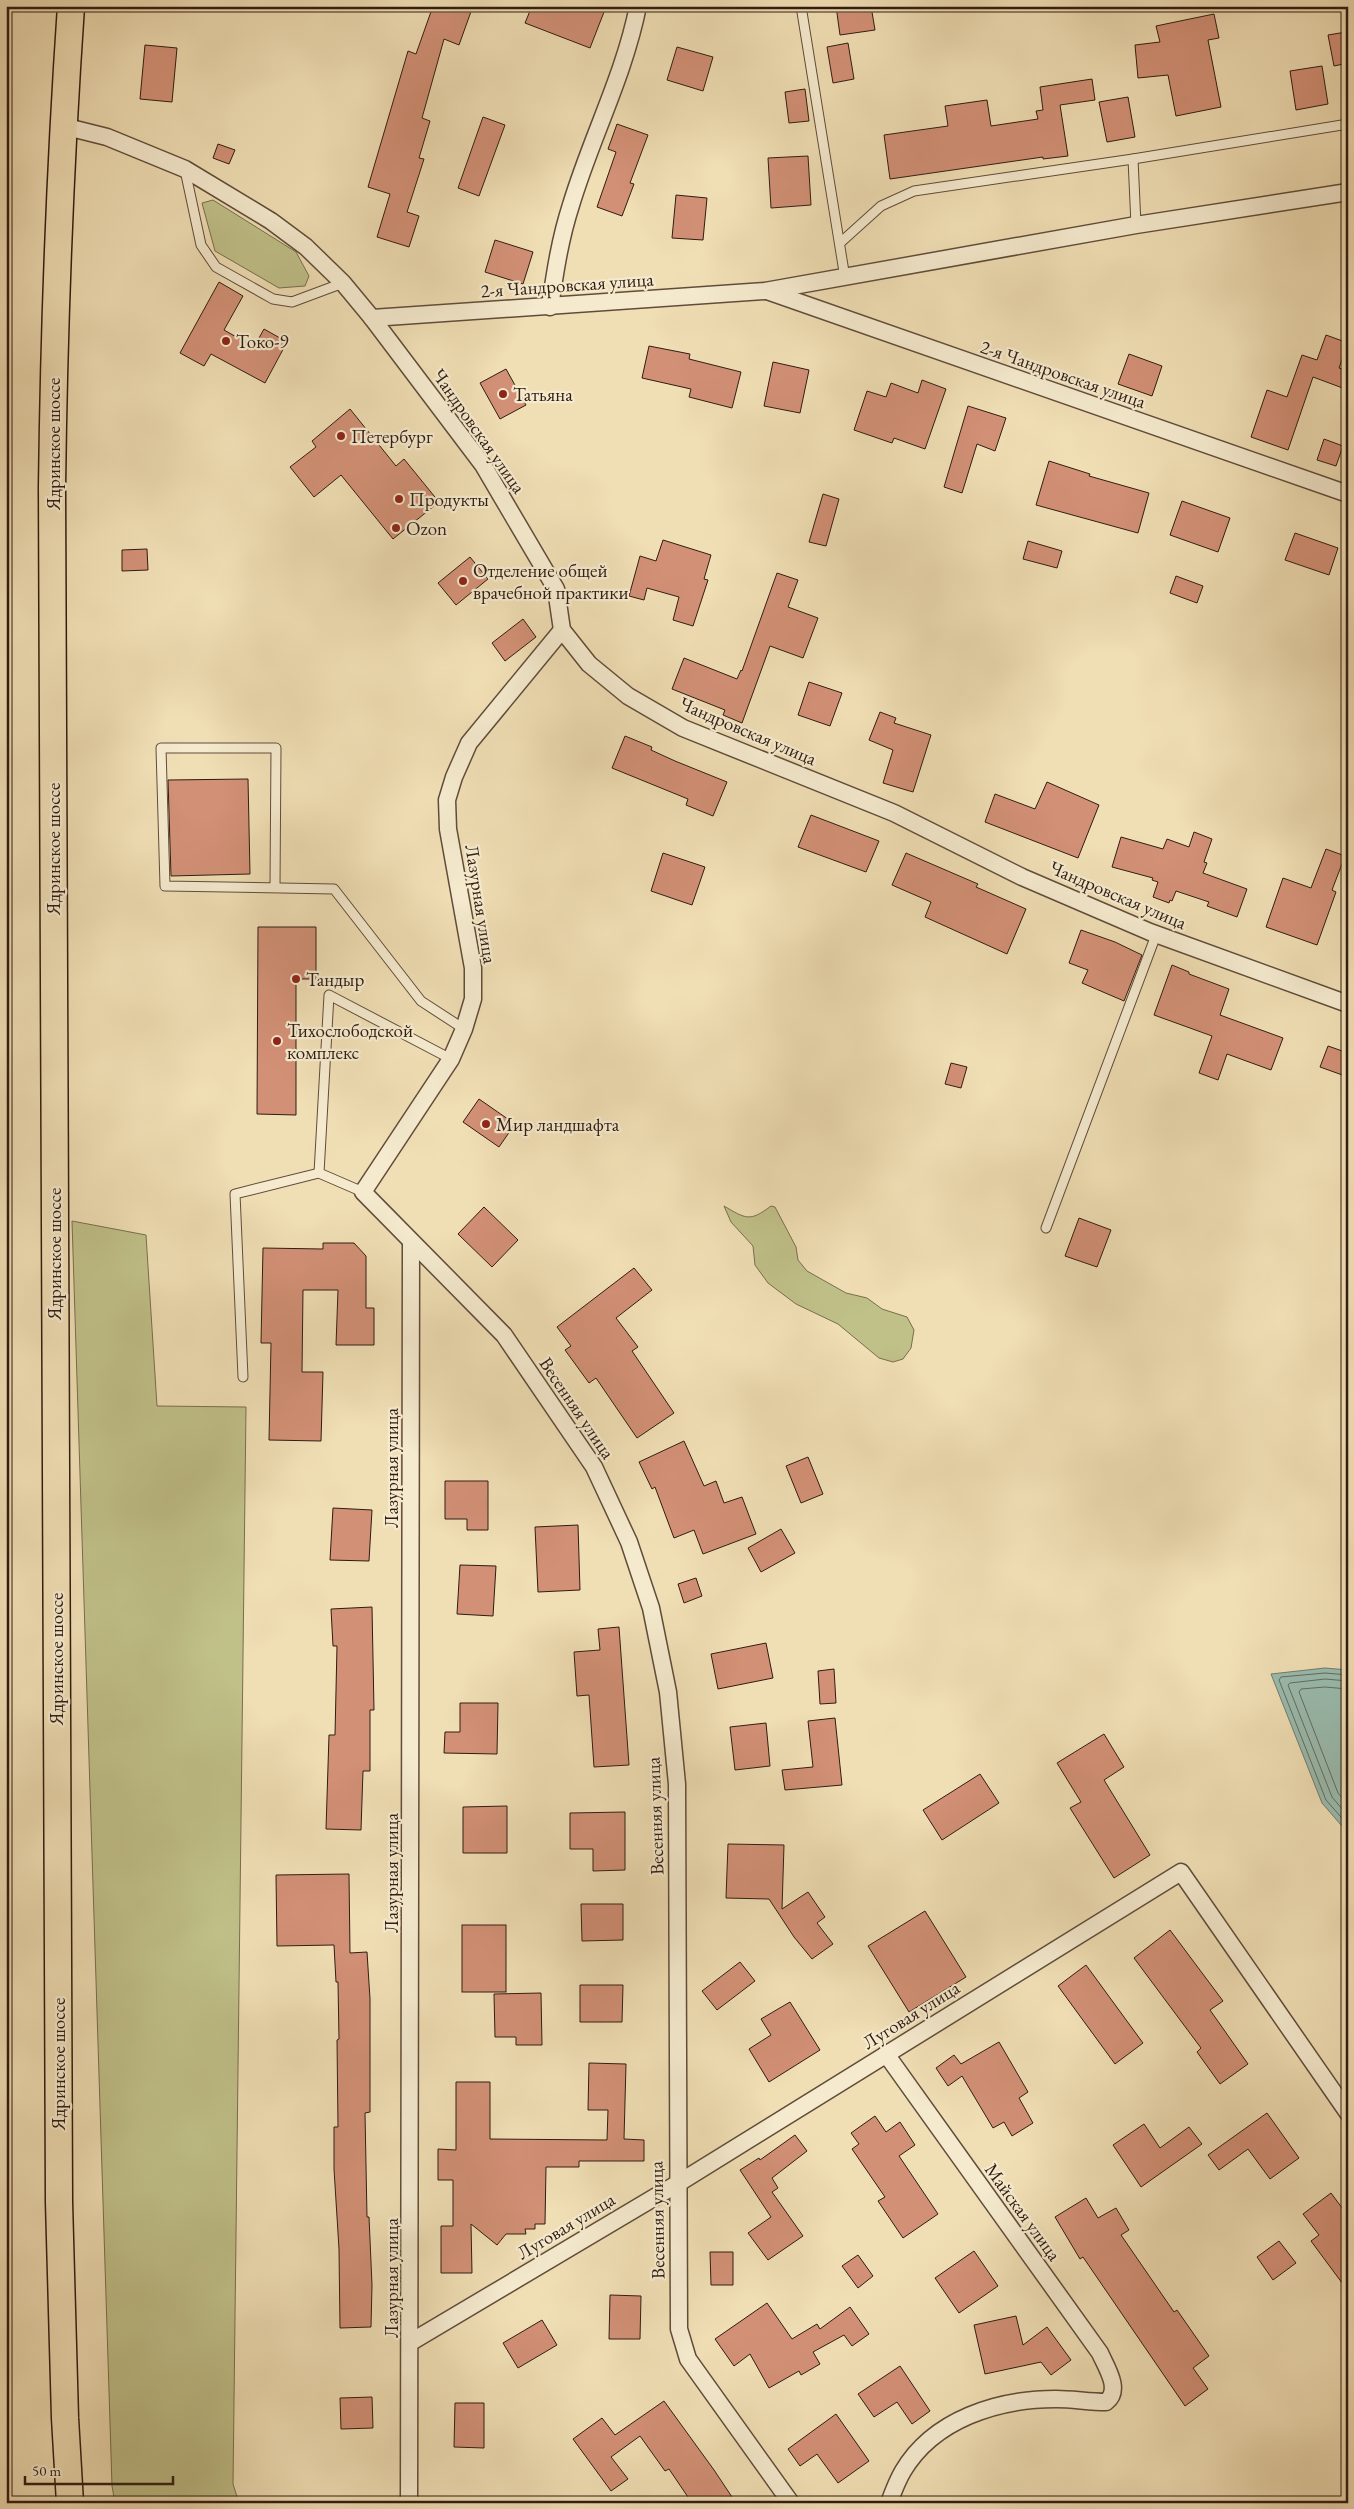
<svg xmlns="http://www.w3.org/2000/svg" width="1354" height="2509" font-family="'EB Garamond',serif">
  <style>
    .green { fill: #c0c089; stroke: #786e4e }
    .water { fill: #9abcaf; stroke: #707c70 }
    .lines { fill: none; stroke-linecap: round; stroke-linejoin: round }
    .shore { stroke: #656c60; stroke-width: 1 }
    .building { fill: #d29076; stroke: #301c12 }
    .service-casing { stroke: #604c3a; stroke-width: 11 }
    .minor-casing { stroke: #604c3a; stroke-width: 19 }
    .primary-casing { stroke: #301c12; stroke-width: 29 }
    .service { stroke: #f5eace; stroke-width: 9 }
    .minor { stroke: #f5eace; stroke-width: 16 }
    .primary { stroke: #f0deb4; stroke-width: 26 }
    .poi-dot { fill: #8f2418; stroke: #f5eace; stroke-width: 2 }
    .labels { text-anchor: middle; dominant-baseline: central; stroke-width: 4.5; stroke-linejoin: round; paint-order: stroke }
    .street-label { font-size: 19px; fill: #301c12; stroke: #f5eace }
    .poi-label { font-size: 19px; fill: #301c12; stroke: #f5eace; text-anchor: start }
  </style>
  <rect width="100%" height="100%" fill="#f0deb4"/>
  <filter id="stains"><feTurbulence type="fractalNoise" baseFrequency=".004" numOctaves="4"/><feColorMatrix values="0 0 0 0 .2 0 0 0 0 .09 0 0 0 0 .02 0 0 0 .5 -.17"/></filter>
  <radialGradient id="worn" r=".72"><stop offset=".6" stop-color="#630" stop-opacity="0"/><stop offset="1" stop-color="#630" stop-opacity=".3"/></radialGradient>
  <g class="green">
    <path d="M213 200 296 252 309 276 305 286 279 288 215 251 202 203Z"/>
    <path d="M724 1206C746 1219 750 1222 771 1206L775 1207 796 1247 798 1260 807 1271 846 1293 867 1298 882 1309 907 1317 914 1330 911 1348 903 1359 893 1362 879 1358 838 1324 796 1304 768 1283 755 1265 753 1246 731 1222Z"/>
    <path d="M72 1221 146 1235 157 1406 246 1407 233 2484 239 2503H115L112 2486Z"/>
  </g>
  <path class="water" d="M1325 1668 1348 1670V1833L1322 1803 1271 1674Z"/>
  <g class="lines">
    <g class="shore">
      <path d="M1348 1675 1325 1673 1281 1677 1279 1680 1326 1800 1348 1825"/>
      <path d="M1348 1681 1325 1679 1290 1683 1288 1685 1332 1797 1348 1816"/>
      <path d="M1348 1689 1325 1687 1301 1689 1299 1692 1338 1793 1348 1804"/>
    </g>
  </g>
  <g class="building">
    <path d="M433 6H473L459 45 444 39 422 118 430 121 419 158 424 159 407 212 419 216 409 247 377 237 390 194 368 187 408 51 416 54Z"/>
    <path d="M532 6H590L604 12 590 48 525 23Z"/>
    <path d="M836 6H871L875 30 840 35Z"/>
    <path d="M1214 14 1219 38 1208 40 1221 107 1176 116 1168 75 1138 78 1135 45 1160 42 1156 26Z"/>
    <path d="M1346 32 1348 63 1334 66 1328 35Z"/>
    <path d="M848 43 854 79 833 83 827 47Z"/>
    <path d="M145 45 177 48 172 102 140 99Z"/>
    <path d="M677 47 713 57 703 91 667 80Z"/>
    <path d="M1322 66 1328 104 1296 110 1290 71Z"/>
    <path d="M1092 79 1095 100 1060 105 1068 156 1043 159V157L890 179 884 135 948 126 945 106 987 100 991 126 1038 119 1036 111 1043 110 1040 87Z"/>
    <path d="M805 89 809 121 789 123 785 92Z"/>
    <path d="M1128 97 1135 137 1107 142 1099 102Z"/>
    <path d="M483 117 505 125 479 196 458 188Z"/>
    <path d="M617 124 648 135 630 183 634 184 622 216 597 207 616 152 608 149Z"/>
    <path d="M218 144 235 150 229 164 213 158Z"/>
    <path d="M808 156 811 205 771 208 768 158Z"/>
    <path d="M676 195 707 198 703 240 672 238Z"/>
    <path d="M495 240 533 252 523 284 485 272Z"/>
    <path d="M219 282 243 296 224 330 254 347 264 329 287 342 265 383 211 354 204 366 180 353Z"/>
    <path d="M1326 335 1348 343 1339 368 1348 371V390L1313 377 1288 450 1251 437 1267 390 1287 397 1302 355 1317 360Z"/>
    <path d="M649 346 690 354 689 359 741 372 732 408 689 397 691 389 642 378Z"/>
    <path d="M1129 354 1162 366 1152 396 1118 384Z"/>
    <path d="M773 362 809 370 800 413 764 406Z"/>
    <path d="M506 369 526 405 500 419 480 383Z"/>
    <path d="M922 380 946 389 925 449 894 438 892 443 854 430 867 391 886 397 891 383 918 393Z"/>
    <path d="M968 406 1006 418 995 451 977 444 962 493 944 487Z"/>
    <path d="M350 409 396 466 404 459 439 502 393 539 341 475 314 497 290 467 316 447 312 441Z"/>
    <path d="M1324 439 1343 446 1336 466 1317 460Z"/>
    <path d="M1049 461 1090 474 1089 476 1149 493 1138 533 1036 505Z"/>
    <path d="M823 494 839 499 826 546 809 542Z"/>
    <path d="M1182 501 1230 518 1218 552 1170 535Z"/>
    <path d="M1295 533 1338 548 1329 575 1285 560Z"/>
    <path d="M663 540 711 555 704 579 708 580 693 626 673 620 679 597 647 588 644 600 629 596 640 556 656 561Z"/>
    <path d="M1028 541 1062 551 1057 568 1023 559Z"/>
    <path d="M147 549 148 570 122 571V550Z"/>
    <path d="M470 557 488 579 456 605 438 583Z"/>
    <path d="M777 573 798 580 788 607 818 618 803 658 770 646 742 723 723 715 725 710 672 689 684 658 737 679 741 670 742 671Z"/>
    <path d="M1176 576 1203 586 1197 603 1170 593Z"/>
    <path d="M523 619 536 637 505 661 492 643Z"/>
    <path d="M809 682 842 693 830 726 798 715Z"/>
    <path d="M880 712 896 718 894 723 931 735 913 792 883 783 893 750 869 740Z"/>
    <path d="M625 736 652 747 651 750 675 761 727 782 713 816 686 805 688 799 612 768Z"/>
    <path d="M248 779 250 874 171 876 168 780Z"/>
    <path d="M1047 782 1099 805 1078 858 985 822 995 794 1035 809Z"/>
    <path d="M811 815 879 841 866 872 798 847Z"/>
    <path d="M1194 832 1212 839 1204 862 1207 863 1203 873 1247 889 1237 917 1207 906 1209 902 1176 891 1172 901 1170 900 1169 903 1153 897 1158 882 1152 880 1153 878 1112 867 1121 837 1163 849 1167 839 1189 847Z"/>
    <path d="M1326 849 1345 856 1332 890 1336 892 1317 945 1266 927 1283 878 1311 888Z"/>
    <path d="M663 853 705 867 692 905 651 891Z"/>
    <path d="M906 853 978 884 976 887 1026 909 1007 954 925 917 931 902 892 885Z"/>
    <path d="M258 927H316V979H296V1115L257 1114Z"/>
    <path d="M1081 930 1115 942 1142 955 1124 1001 1082 983 1088 970 1069 963Z"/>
    <path d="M1172 965 1189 972V974L1229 989 1220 1015 1283 1038 1271 1070 1227 1054 1218 1080 1199 1073 1212 1036 1154 1015Z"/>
    <path d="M1328 1046 1348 1053V1077L1320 1067Z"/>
    <path d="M951 1063 967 1067 961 1088 945 1084Z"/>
    <path d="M479 1099 515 1124 499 1147 463 1122Z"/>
    <path d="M484 1207 518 1240 492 1267 458 1234Z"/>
    <path d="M1079 1218 1111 1230 1097 1267 1065 1256Z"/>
    <path d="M323 1243H354L366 1256V1308H374V1345H336L338 1290H303L302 1372H323L321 1441 269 1440 271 1343H261L263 1248 323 1249Z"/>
    <path d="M634 1268 652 1290 616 1318 638 1347 632 1351 674 1413 637 1438 596 1378 589 1383 565 1350 571 1346 557 1327Z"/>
    <path d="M684 1441 704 1486 716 1481 724 1503 742 1497 756 1534 703 1554 694 1530 674 1538 655 1487 652 1489 639 1462Z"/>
    <path d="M808 1457 823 1494 801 1503 786 1466Z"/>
    <path d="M445 1481H488V1530H467V1519H445Z"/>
    <path d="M333 1508 372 1510 369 1561 330 1560Z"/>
    <path d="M578 1525 580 1590 538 1592 535 1527Z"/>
    <path d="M781 1529 795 1553 761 1572 748 1548Z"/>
    <path d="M460 1565 496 1566 493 1616 457 1614Z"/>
    <path d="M696 1578 702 1596 684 1603 678 1584Z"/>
    <path d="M372 1607 374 1710H370V1771H363L361 1830 326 1829 329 1735H335L337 1646H333L331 1609Z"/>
    <path d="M619 1627 629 1765 594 1767 589 1695 577 1696 574 1652 600 1650 598 1629Z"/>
    <path d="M766 1643 773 1678 718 1689 711 1654Z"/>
    <path d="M834 1669 836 1703 820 1704 818 1671Z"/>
    <path d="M460 1703H498L497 1754 444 1753 445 1732H460Z"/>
    <path d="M835 1718 842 1785 785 1790 782 1770 813 1767 808 1721Z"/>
    <path d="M766 1723 770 1766 735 1770 730 1727Z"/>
    <path d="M1104 1734 1124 1767 1104 1780 1150 1855 1114 1878 1070 1808 1081 1802 1057 1763Z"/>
    <path d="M980 1774 999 1803 942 1840 923 1810Z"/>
    <path d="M507 1806V1853H463V1807Z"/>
    <path d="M625 1812V1870L593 1871V1849H570V1813Z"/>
    <path d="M728 1844 784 1845 782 1909 808 1892 825 1917 817 1923 833 1944 812 1959 794 1937 769 1899 726 1898Z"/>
    <path d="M349 1874 350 1953 367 1952 370 1999V2112L365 2113 367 2217H369L372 2285 371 2327 340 2328 339 2249 334 2169V2127H338L337 2040 339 2039 338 1982H336L334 1945 277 1946 276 1875Z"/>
    <path d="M581 1904H623V1940L582 1941Z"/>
    <path d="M925 1911 966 1977 909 2012 868 1946Z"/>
    <rect x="462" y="1925" width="44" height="67"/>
    <path d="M1170 1930 1223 2001 1210 2010 1248 2064 1220 2084 1197 2052 1201 2048 1134 1958Z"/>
    <path d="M740 1962 755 1981 717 2010 702 1991Z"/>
    <path d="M1086 1965 1143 2043 1115 2064 1058 1986Z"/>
    <path d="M580 1985H623L622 2022H580Z"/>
    <path d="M541 1993 542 2045H516V2037H495L494 1994Z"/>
    <path d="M790 2002 820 2050 769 2082 749 2049 771 2035 761 2019Z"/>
    <path d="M999 2042 1028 2092 1019 2098 1033 2123 1012 2136 1004 2122 993 2128 962 2076 948 2086 936 2068 954 2055 961 2064Z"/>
    <path d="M589 2063 626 2064 624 2139 644 2140V2161H579V2167H546L545 2224H535V2229H525L526 2234H506L497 2245 471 2224 472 2273H441V2226H453V2180H438V2149L456 2150V2082H490V2139L607 2140 608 2110H588Z"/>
    <path d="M1267 2113 1299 2158 1270 2179 1248 2149 1219 2170 1208 2155Z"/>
    <path d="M875 2116 886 2132 900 2122 915 2145 899 2156 938 2214 903 2238 878 2201 885 2197 852 2149 859 2144 851 2133Z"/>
    <path d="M1144 2124 1160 2148 1189 2127 1202 2144 1141 2187 1113 2145Z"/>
    <path d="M795 2135 807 2151 772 2178 778 2188 772 2192 803 2236 768 2260 748 2233 771 2217 740 2170 759 2158 760 2160Z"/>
    <path d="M1331 2193 1348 2216V2291L1311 2241 1319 2235 1303 2214Z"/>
    <path d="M1086 2198 1098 2218 1116 2208 1129 2230 1121 2235 1174 2312 1177 2310 1209 2356 1193 2368 1208 2389 1185 2406 1083 2257 1080 2259 1055 2217Z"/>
    <path d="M1279 2241 1296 2263 1273 2280 1257 2257Z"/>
    <path d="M974 2251 998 2286 959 2313 935 2278Z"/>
    <path d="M710 2252H733V2285H711Z"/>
    <path d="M858 2255 873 2276 858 2288 842 2266Z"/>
    <path d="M610 2295 641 2296 640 2339H609Z"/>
    <path d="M767 2303 792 2339 817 2324 820 2329 850 2307 869 2334 852 2346 844 2335 813 2352 820 2364 801 2375 799 2371 769 2388 750 2354 734 2366 715 2339Z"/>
    <path d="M1016 2316 1023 2345 1047 2327 1071 2360 1051 2375 1041 2362 985 2374 974 2325Z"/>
    <path d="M542 2320 557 2345 518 2368 503 2343Z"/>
    <path d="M900 2366 930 2411 912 2424 897 2402 874 2417 858 2394Z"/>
    <path d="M372 2397 373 2428 341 2429 340 2398Z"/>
    <path d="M664 2401 714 2470 736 2503H692L669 2469 665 2471 640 2436 611 2457 628 2479 611 2491 573 2439 602 2418 615 2435Z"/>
    <path d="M455 2403H484V2448L454 2447Z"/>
    <path d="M836 2414 869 2461 838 2483 817 2454 800 2466 788 2449Z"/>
  </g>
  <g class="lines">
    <g class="service-casing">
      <g id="service">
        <path d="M801 6 845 278"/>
        <path d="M1133 159 1136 225"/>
        <path d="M185 170 201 245 216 267 273 299 292 302 343 283"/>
        <path d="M840 243 881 206 914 191 1133 159 1348 124"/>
        <path d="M275 886 276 748H161L165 886 334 889 421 1001 464 1029"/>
        <path d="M363 1192 319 1173 329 995 451 1059"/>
        <path d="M1046 1228 1156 935"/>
        <path d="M243 1377 235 1194 319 1173"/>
      </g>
    </g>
    <g class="minor-casing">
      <g id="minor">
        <path d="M63 126 107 137 185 169 271 221 306 247 343 283 372 318 483 465 556 589 562 630 589 664 628 696 683 728 894 813 1022 877 1150 932 1348 1004"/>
        <path d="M767 291 1348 494"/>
        <path d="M550 307C555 272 560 239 571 205 591 138 624 76 638 6"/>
        <path d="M372 318 765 291 1136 225 1348 192"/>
        <path d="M562 630 469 743 454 777 447 800 448 829 473 968V999L464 1029 451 1059 363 1192 504 1335 594 1467 629 1542 651 1608 668 1692 677 1784 679 2329 688 2359 791 2503"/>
        <path d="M886 2054 1100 2353C1106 2367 1122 2390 1106 2402 1089 2402 1073 2399 1056 2399 998 2399 934 2419 903 2471 897 2481 893 2492 889 2503"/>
        <path d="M411 2342 677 2184 1181 1872 1348 2113"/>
        <path d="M409 2503 411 1243"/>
      </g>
    </g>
    <g class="primary-casing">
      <path id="primary" d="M70 2503 65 2418 59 2202 52 487C54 327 60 167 71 6"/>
    </g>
    <use href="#service" class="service"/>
    <use href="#minor" class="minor"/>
    <use href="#primary" class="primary"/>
  </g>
  <g class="poi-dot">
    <circle cx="226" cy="341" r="5"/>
    <circle cx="503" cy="394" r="5"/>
    <circle cx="341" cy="436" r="5"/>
    <circle cx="399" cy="499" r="5"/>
    <circle cx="396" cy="528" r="5"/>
    <circle cx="463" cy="581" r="5"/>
    <circle cx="296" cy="979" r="5"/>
    <circle cx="277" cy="1041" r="5"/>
    <circle cx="486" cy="1124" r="5"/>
  </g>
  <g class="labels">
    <g class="street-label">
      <text transform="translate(567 285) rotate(-4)">2-я Чандровская улица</text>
      <text transform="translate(1063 374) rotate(19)">2-я Чандровская улица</text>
      <text transform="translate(479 431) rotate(55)">Чандровская улица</text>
      <text transform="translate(53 444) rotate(-90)">Ядринское шоссе</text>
      <text transform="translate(748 731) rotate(23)">Чандровская улица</text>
      <text transform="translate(53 849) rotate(-90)">Ядринское шоссе</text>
      <text transform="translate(1118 895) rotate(23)">Чандровская улица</text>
      <text transform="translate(481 904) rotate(81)">Лазурная улица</text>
      <text transform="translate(54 1254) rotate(-90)">Ядринское шоссе</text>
      <text transform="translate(577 1408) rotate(56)">Весенняя улица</text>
      <text transform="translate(391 1468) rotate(-90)">Лазурная улица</text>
      <text transform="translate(56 1659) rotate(-90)">Ядринское шоссе</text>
      <text transform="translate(655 1816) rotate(-92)">Весенняя улица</text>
      <text transform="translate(391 1873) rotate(-90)">Лазурная улица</text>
      <text transform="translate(911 2015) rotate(-32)">Луговая улица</text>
      <text transform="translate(58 2064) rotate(-90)">Ядринское шоссе</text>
      <text transform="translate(1023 2212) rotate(54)">Майская улица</text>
      <text transform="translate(657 2220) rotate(-91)">Весенняя улица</text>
      <text transform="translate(566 2226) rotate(-31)">Луговая улица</text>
      <text transform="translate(391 2278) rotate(-90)">Лазурная улица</text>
    </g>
    <g class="poi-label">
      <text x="236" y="341">Токо-9</text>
      <text x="513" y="394">Татьяна</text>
      <text x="351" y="436">Петербург</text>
      <text x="409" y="499">Продукты</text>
      <text x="406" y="528">Ozon</text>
      <text x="473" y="570">Отделение общей<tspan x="473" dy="22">врачебной практики</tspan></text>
      <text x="306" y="979">Тандыр</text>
      <text x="287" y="1030">Тихослободской<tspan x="287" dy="22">комплекс</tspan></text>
      <text x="496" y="1124">Мир ландшафта</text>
    </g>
  </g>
  <rect width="1354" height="2509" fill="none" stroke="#f0deb4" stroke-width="25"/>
  <rect x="8" y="8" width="1339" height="2494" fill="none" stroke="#301c12" stroke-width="2.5"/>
  <rect x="12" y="12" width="1329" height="2484" fill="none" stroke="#301c12"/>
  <path d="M25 2476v8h148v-8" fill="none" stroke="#301c12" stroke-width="2.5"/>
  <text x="32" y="2476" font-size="15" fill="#301c12" stroke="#f5eace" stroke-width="4" paint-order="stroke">50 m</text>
  <rect width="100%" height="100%" filter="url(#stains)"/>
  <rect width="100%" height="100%" fill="url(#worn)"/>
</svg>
